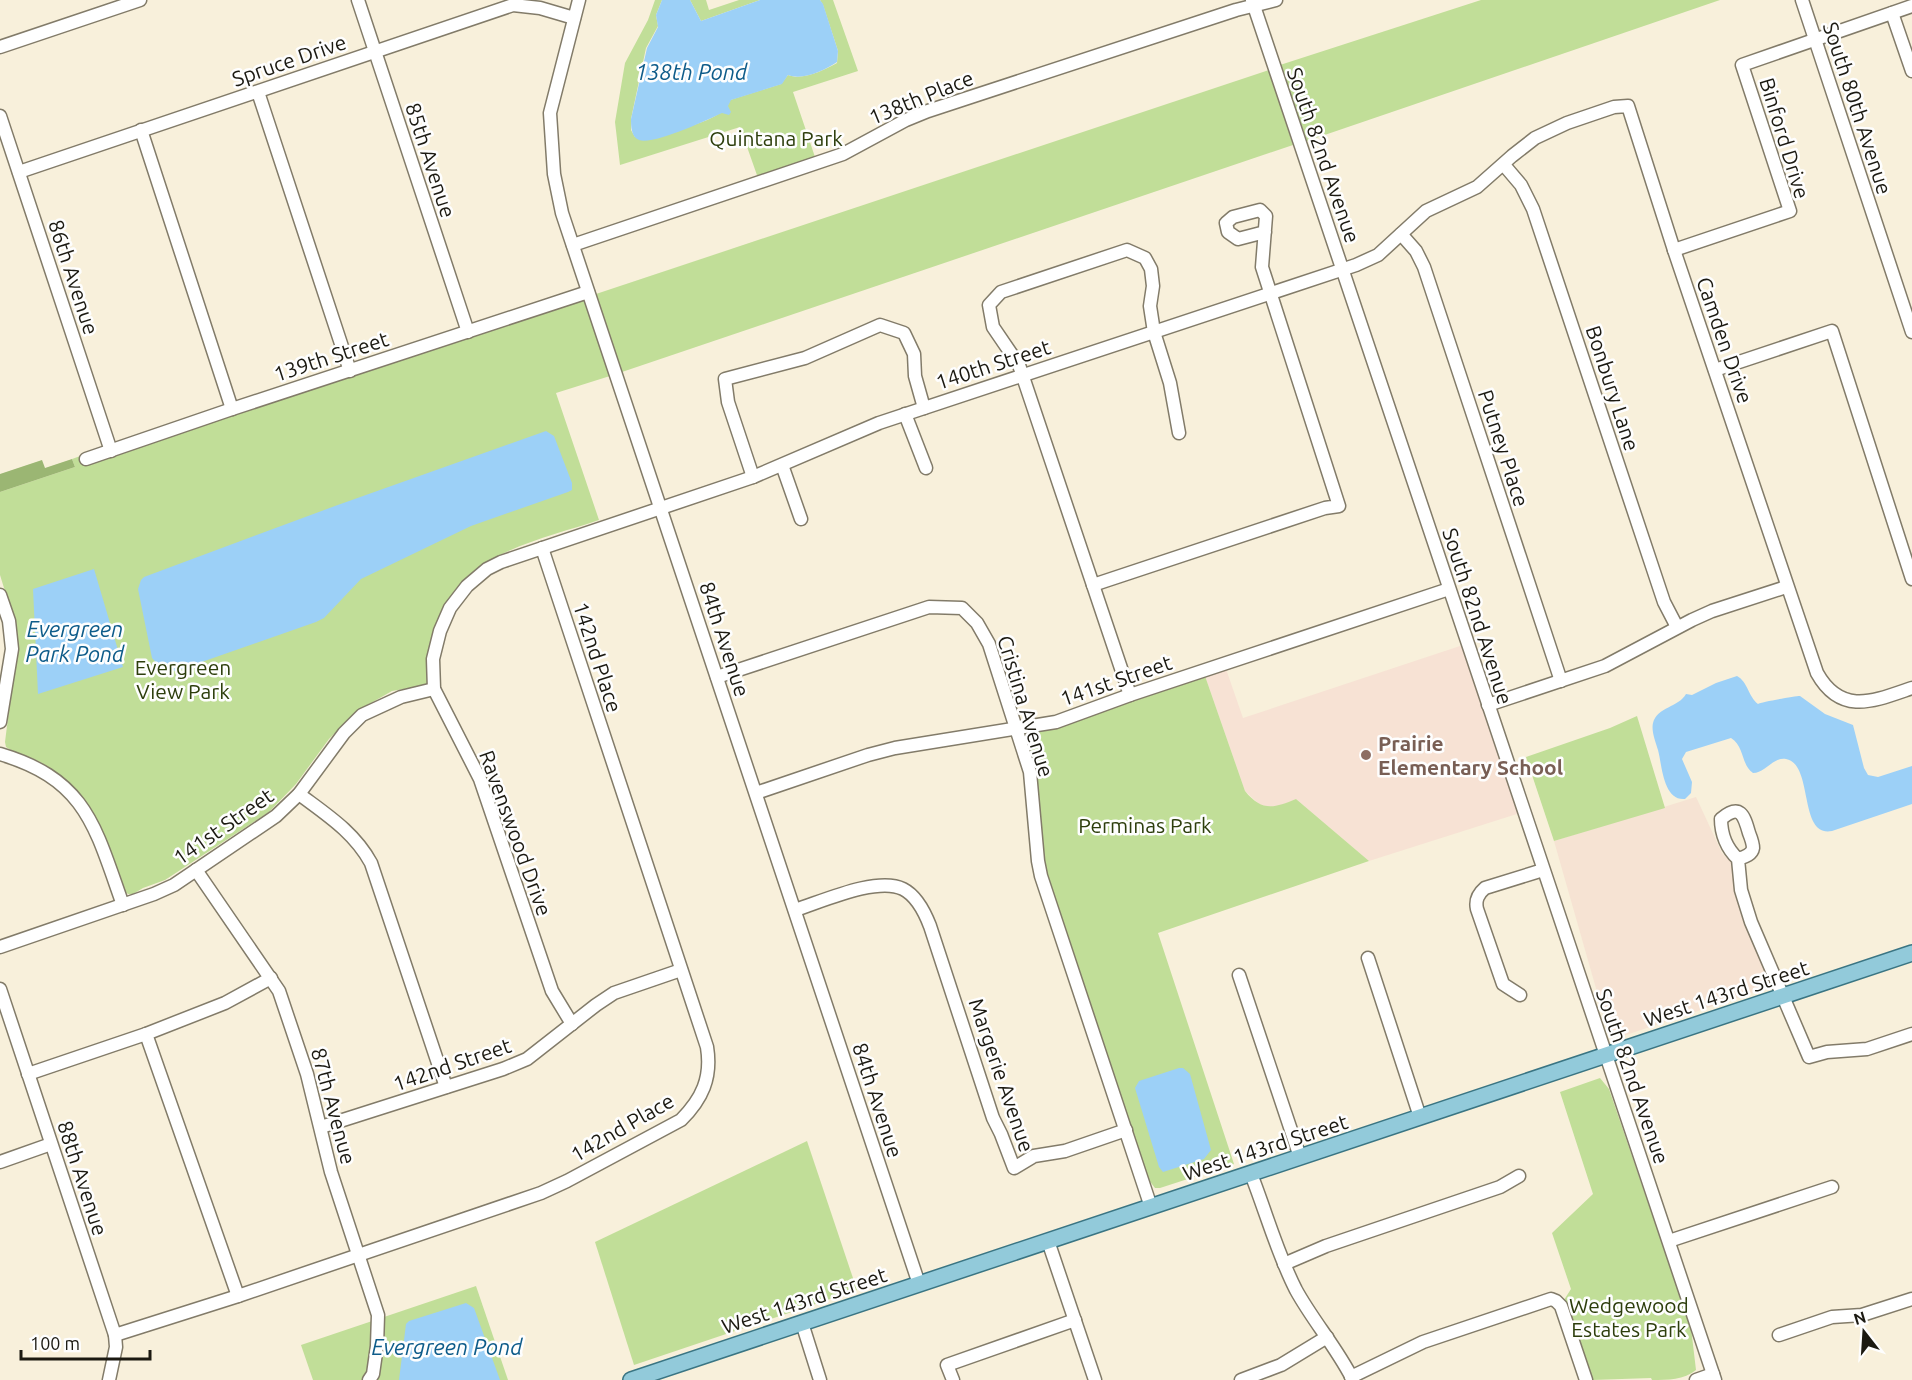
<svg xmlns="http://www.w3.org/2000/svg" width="1912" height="1380" font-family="Ubuntu,sans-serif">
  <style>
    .commercial { fill: #f6e3d3 }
    .education { fill: #f7e2d4 }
    .green { fill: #c1de98 }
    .forest { fill: #9bb673 }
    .water { fill: #9cd0f7 }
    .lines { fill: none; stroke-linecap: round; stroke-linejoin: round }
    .minor-casing { stroke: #827b69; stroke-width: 15 }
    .major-casing { stroke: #3a7583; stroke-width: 18 }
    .minor { stroke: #fff; stroke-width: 12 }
    .major { stroke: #92cada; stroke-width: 15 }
    .education-dot { fill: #8d6e63; stroke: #fefefe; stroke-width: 2 }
    .labels { text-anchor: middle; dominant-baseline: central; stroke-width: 5; stroke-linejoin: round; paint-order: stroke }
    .street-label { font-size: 21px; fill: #1b1911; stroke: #fefefe }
    .park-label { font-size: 21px; fill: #2d3e0c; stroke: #fefefe }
    .education-label { font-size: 21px; font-weight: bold; fill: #785e54; stroke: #fefefe; text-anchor: start }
    .water-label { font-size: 22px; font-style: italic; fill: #0e5c8a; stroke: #fefefe }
  </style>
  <rect width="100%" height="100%" fill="#f8f0db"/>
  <path class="commercial" d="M1696 797 1722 853 1733 864 1770 987 1623 1036 1609 1034 1554 841Z"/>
  <path class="education" d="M1463 645 1520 813 1369 861 1296 799 1282 806 1272 807 1260 805 1245 791 1205 676 1226 669 1243 718Z"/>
  <g class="green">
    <path d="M655 0H662L656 15 658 26 646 48 631 119V130L635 137C659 132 722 126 730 100L781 84 788 75C803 81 824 70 837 63L838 51 823 5 820 0H833L858 71 793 92 815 157 758 178 740 127 620 165 615 122 625 63 648 20Z"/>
    <path d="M690 0H706L709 10 739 0H760L701 21Z"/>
    <path d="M1481 0H1720L1307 141 1280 65Z"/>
    <path d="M1269 70 1293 145 622 372 596 294Z"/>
    <path d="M578 300 584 301 587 306 610 376 556 393 599 520C547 538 468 552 444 609 434 632 434 661 427 685L392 691 357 711 329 739 296 784 269 812 165 880 143 888 133 894H128L124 891C105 837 94 792 40 762 29 756 16 754 6 747L5 742 14 670 13 617 0 575V492L75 467 72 459 83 455Z"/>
    <path d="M1205 676 1245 791C1262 812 1274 808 1296 799L1369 861 1158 933 1234 1164 1160 1188H1155L1148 1179 1045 874 1023 737 1024 732Z"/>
    <path d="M1637 716 1665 808 1554 841 1526 757 1610 728Z"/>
    <path d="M1600 1078 1609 1089 1691 1328 1696 1370C1684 1380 1668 1380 1652 1380L1651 1378 1592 1380 1564 1300 1571 1289 1552 1233 1593 1194 1560 1092Z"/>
    <path d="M807 1141 857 1290 634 1365 595 1242Z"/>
    <path d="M476 1286 508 1380H313L301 1345Z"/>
  </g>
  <path class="forest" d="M72 459 75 467 0 492V474L42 460 45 468Z"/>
  <g class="water">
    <path d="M662 0H690L701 21 760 0H820L823 4 838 51 837 62C825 70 803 81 788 75L782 84 731 100 728 106 731 112 729 115 722 113C707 120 654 145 639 140 631 137 631 126 631 119L647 48 658 27 656 15Z"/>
    <path d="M546 431 554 436 572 483V490L568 492 471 526 361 579 324 618 316 622 176 671 162 669 152 658 138 589 141 580 144 577 335 506Z"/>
    <path d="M94 569 123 667 38 694 33 589Z"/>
    <path d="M1737 676C1748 682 1748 696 1758 704 1761 702 1795 696 1800 696L1825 714 1853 725 1864 768 1868 775 1878 777 1912 766V804L1832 831C1798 838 1814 764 1786 759 1772 757 1766 773 1753 773 1741 765 1745 747 1731 738L1686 752 1682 759 1692 782 1691 793 1685 799C1663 801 1662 765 1658 750 1656 743 1651 731 1653 723 1657 707 1679 707 1686 694L1692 695 1716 683Z"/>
    <path d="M1179 1068H1183L1190 1074 1211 1150 1204 1159 1163 1172 1159 1167 1135 1088 1139 1081Z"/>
    <path d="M466 1303 474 1308 500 1380H399L406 1324 409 1321Z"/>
  </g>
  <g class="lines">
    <g class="minor-casing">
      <g id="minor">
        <path d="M358 0 468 332"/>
        <path d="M579 0 550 113 554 174 562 213 919 1284"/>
        <path d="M1252 0 1715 1380"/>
        <path d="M1802 0 1912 332"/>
        <path d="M1892 13 1912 71"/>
        <path d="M0 47 140 0"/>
        <path d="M258 92 350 371"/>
        <path d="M0 116 111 451"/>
        <path d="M141 130 232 409"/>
        <path d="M1504 165 1521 185 1533 209 1664 602 1677 627"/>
        <path d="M19 172 513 5 540 8 574 18"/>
        <path d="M1401 234 1416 251 1424 267 1561 681"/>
        <path d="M573 245 843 154 906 120 928 111 1236 10 1276 0"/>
        <path d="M1674 250 1790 211 1742 65 1912 6"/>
        <path d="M1715 370 1832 331 1912 579"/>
        <path d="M905 414 926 468"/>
        <path d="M86 459 232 409 588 292"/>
        <path d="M782 465 801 519"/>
        <path d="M753 477 728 402 725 379 805 358 880 325 904 333 914 354 915 376 924 408"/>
        <path d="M1093 585 1325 508 1339 506 1262 267 1266 216 1260 210 1233 217 1226 223 1228 232 1238 239 1265 232"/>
        <path d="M0 595 9 621 12 649 0 722"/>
        <path d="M717 677 929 607 962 608 977 623 989 644 1030 772 1038 861 1041 876 1151 1207"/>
        <path d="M1130 695 1019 365 993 327 989 305 1001 292 1127 250 1145 258 1151 269 1153 286 1150 306 1154 332 1170 383 1179 433"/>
        <path d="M1488 705 1605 666 1692 620 1712 611 1786 587"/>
        <path d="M0 754C87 780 95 827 123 905"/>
        <path d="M756 793 868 755 895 748 1056 722 1130 695 1449 589"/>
        <path d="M299 794C327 815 354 832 371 863L446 1087"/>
        <path d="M1738 859C1744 857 1752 855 1753 848 1753 844 1751 838 1749 833 1744 815 1740 803 1721 819 1721 834 1727 849 1738 859L1741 890 1751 922 1809 1057 1827 1052 1867 1049 1912 1034"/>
        <path d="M196 870 279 991 307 1074 331 1172 378 1315 377 1346 373 1374 369 1380"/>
        <path d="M795 910C821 902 877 876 903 889 917 896 925 913 930 926L993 1118 1001 1134 1014 1168 1034 1156 1065 1151 1126 1130"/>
        <path d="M0 947 154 894 174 885 276 816 299 794 344 733 362 715 401 697 434 689"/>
        <path d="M1368 958 1420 1117"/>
        <path d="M1239 975 1300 1157"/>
        <path d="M0 989 115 1335 116 1347 109 1380"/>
        <path d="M1520 995 1503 984 1477 909C1475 900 1478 894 1485 888L1543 870"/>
        <path d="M572 1024 552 991 480 779 434 689 433 659 440 631 450 608 467 586 487 569 501 562 753 477 879 423 1356 265 1378 255 1426 211 1477 187 1512 156 1535 138 1567 123 1614 107 1628 106 1674 250 1817 673C1841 716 1874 701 1912 688"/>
        <path d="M146 1034 238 1296"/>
        <path d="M28 1074 146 1034 225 1003 271 978"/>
        <path d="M321 1127 503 1069 527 1059 596 1005 614 993 681 970"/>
        <path d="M0 1162 51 1144"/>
        <path d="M1251 1174C1266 1212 1277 1253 1296 1290 1313 1321 1337 1348 1353 1380"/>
        <path d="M1048 1241 1095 1380"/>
        <path d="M1669 1241 1832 1187"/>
        <path d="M1284 1264 1326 1246 1500 1187 1519 1176"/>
        <path d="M802 1323 820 1380"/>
        <path d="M115 1335 238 1296 541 1193 567 1181 681 1120C702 1099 712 1078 707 1047L542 548"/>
        <path d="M1779 1335 1832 1317 1862 1315 1912 1299"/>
        <path d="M1351 1377 1423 1342 1551 1299 1556 1301 1561 1306 1586 1380"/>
        <path d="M953 1380 947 1365 1075 1320"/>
        <path d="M1241 1380 1281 1365 1327 1337"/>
        <path d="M1696 1380 1713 1374"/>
      </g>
    </g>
    <g class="major-casing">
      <path id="major" d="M631 1380 1912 953"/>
    </g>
    <use href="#minor" class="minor"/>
    <use href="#major" class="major"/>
  </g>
  <circle class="education-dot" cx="1366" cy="755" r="6"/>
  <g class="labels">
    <g class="street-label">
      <text transform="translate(289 60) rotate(-19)">Spruce Drive</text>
      <text transform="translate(921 97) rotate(-22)">138th Place</text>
      <text transform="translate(1858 108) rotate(72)">South 80th Avenue</text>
      <text transform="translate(1785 138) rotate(73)">Binford Drive</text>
      <text transform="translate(1324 155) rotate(71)">South 82nd Avenue</text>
      <text transform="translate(431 160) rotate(72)">85th Avenue</text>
      <text transform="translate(74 277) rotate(72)">86th Avenue</text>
      <text transform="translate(1725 340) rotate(71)">Camden Drive</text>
      <text transform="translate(331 356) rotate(-18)">139th Street</text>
      <text transform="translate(993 364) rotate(-18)">140th Street</text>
      <text transform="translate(1613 388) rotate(72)">Bonbury Lane</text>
      <text transform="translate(1504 448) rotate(72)">Putney Place</text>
      <text transform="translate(1478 616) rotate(72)">South 82nd Avenue</text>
      <text transform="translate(725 639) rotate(72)">84th Avenue</text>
      <text transform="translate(598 657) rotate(72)">142nd Place</text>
      <text transform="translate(1116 680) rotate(-19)">141st Street</text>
      <text transform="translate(1026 706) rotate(73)">Cristina Avenue</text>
      <text transform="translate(223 826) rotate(-35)">141st Street</text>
      <text transform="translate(516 833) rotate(70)">Ravenswood Drive</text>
      <text transform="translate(1726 993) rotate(-18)">West 143rd Street</text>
      <text transform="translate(452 1064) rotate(-19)">142nd Street</text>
      <text transform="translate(1002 1075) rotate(71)">Margerie Avenue</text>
      <text transform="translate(1633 1076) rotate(71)">South 82nd Avenue</text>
      <text transform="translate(878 1100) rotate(72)">84th Avenue</text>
      <text transform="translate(334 1106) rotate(75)">87th Avenue</text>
      <text transform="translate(622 1127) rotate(-30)">142nd Place</text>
      <text transform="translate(1265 1147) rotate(-18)">West 143rd Street</text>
      <text transform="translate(83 1178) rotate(72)">88th Avenue</text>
      <text transform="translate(804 1300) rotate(-18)">West 143rd Street</text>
    </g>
    <g class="park-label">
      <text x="776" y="138">Quintana Park</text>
      <text x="183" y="667">Evergreen<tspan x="183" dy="24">View Park</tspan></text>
      <text x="1145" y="825">Perminas Park</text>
      <text x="1629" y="1305">Wedgewood<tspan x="1629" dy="24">Estates Park</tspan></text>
    </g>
    <g class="education-label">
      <text x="1378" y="743">Prairie<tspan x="1378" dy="24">Elementary School</tspan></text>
    </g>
    <g class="water-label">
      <text x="691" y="71">138th Pond</text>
      <text x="75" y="628">Evergreen<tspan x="75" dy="25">Park Pond</tspan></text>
      <text x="447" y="1346">Evergreen Pond</text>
    </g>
  </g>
  <g transform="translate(1864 1332) rotate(343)" stroke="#fefefe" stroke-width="4.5" paint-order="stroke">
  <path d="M0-4.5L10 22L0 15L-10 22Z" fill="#1b1911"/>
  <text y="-9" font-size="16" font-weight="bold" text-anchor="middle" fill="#1b1911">N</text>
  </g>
  <path d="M21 1350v9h129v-9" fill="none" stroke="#1b1911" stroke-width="3"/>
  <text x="30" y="1350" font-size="18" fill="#1b1911" stroke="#fefefe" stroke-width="4.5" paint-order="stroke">100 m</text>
</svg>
